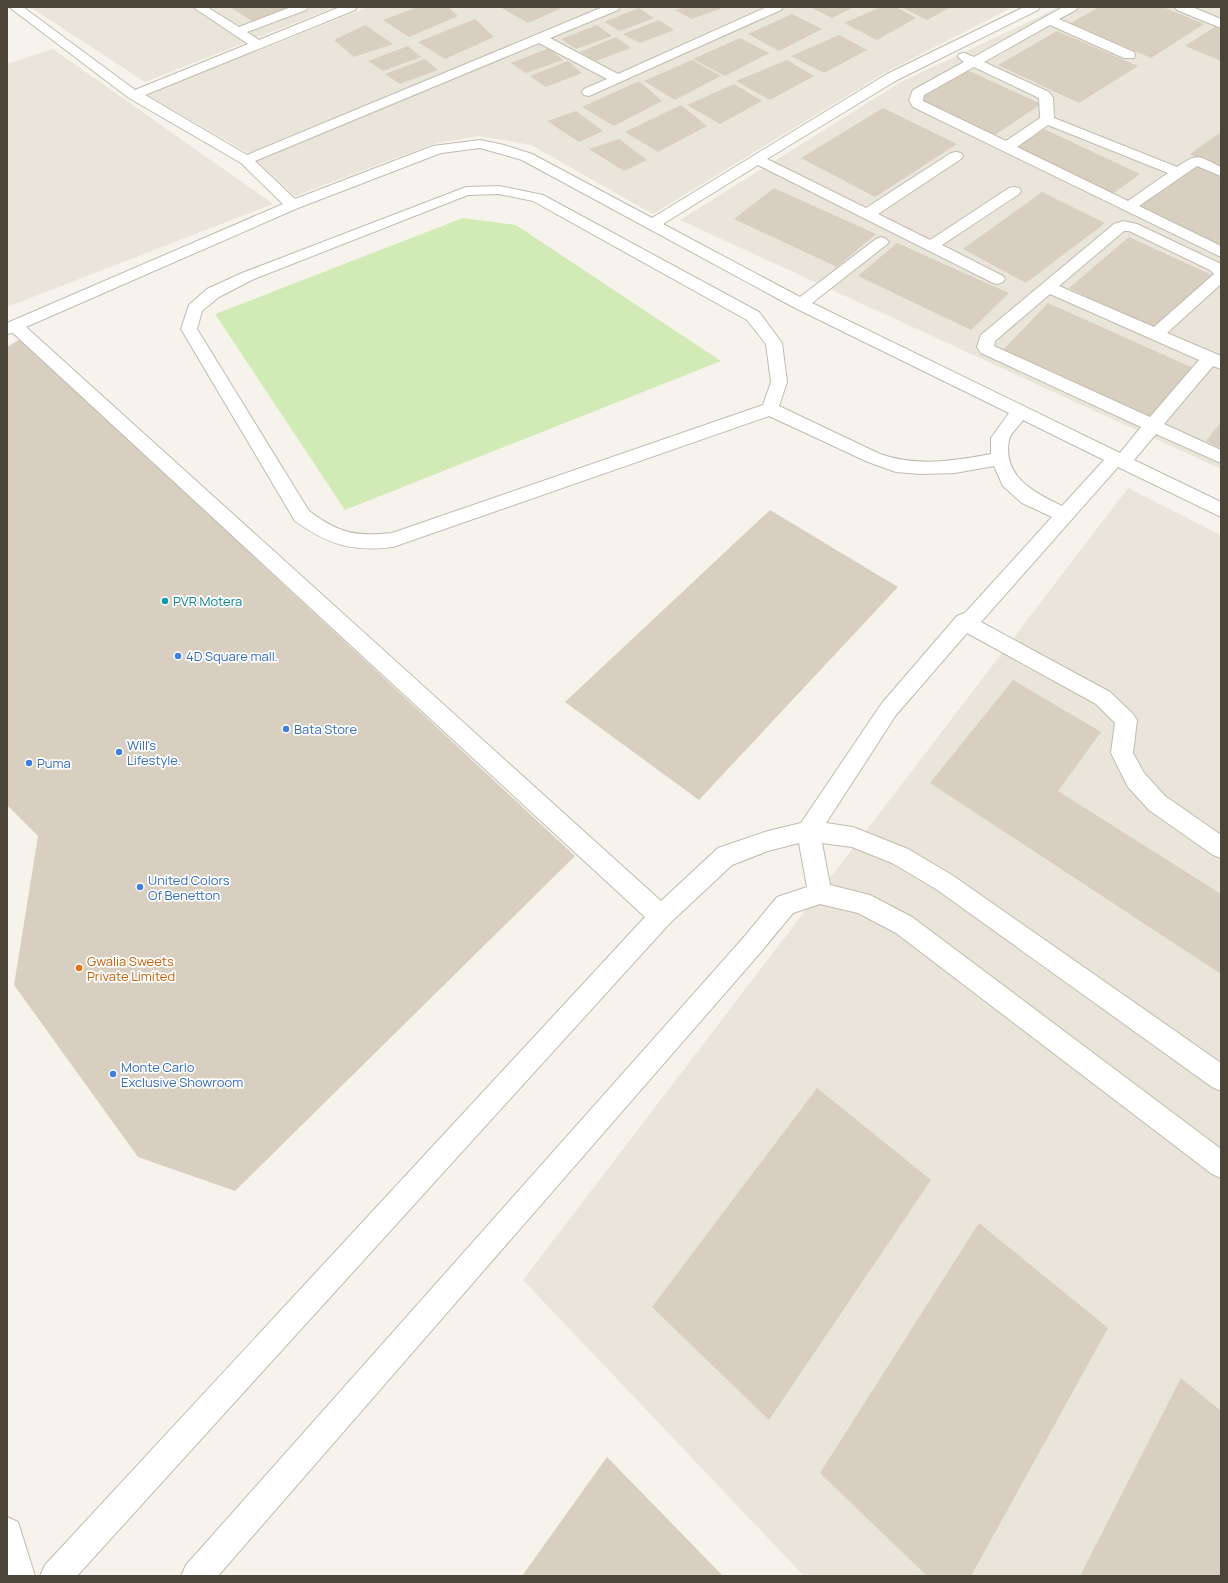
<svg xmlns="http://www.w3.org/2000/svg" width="1228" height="1583" font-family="Manrope,sans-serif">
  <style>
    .residential { fill: #eae5da }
    .green { fill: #d2eab5 }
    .building { fill: #d8cfc1 }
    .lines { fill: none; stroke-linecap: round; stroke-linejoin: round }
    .minor-casing { stroke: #c2bbae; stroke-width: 2 }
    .minor { fill: #fff; fill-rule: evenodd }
    .culture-dot { fill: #0f9aa8; stroke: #fff; stroke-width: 1.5 }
    .shop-dot { fill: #3f7fe0; stroke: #fff; stroke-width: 1.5 }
    .food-dot { fill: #e8710a; stroke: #fff; stroke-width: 1.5 }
    .labels { text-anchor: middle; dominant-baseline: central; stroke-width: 3.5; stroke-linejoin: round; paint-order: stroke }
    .culture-label { font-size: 13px; fill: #0d838f; stroke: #fff; text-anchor: start }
    .shop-label { font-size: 13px; fill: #366cbe; stroke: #fff; text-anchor: start }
    .food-label { font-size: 13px; fill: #c56008; stroke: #fff; text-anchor: start }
  </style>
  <rect width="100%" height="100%" fill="#f6f3ec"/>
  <g class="residential">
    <path d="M30 7H335L145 82Z"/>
    <path d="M368 7H1013L886 72 653 214 531 145 479 136 433 144 295 196 248 153 147 95Z"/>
    <path d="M1060 7H1218L1221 8V469L680 220 901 82Z"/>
    <path d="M53 49 273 204 7 307V64Z"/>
    <path d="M1128 488 1221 535V1576H804L523 1280Z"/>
  </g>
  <path class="green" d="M463 218 516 225 721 361 345 510 215 314Z"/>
  <g class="building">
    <path d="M230 7H293L255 23Z"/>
    <path d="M418 7H448L458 16 409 37 383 20Z"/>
    <path d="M500 7H564L528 23Z"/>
    <path d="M684 7H725L692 19 675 10Z"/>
    <path d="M810 7H854L832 18Z"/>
    <path d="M881 7H896L916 18 877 40 844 23Z"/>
    <path d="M901 7H951L927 20Z"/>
    <path d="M1099 7H1163L1204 24 1151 58 1071 23Z"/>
    <path d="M639 8 654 18 620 31 604 22Z"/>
    <path d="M792 14 822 29 779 51 748 34Z"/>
    <path d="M475 19 494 37 445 59 418 42Z"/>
    <path d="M659 20 674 30 640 43 623 34Z"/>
    <path d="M365 25 393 44 354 57 334 40Z"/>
    <path d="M597 25 612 36 576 49 561 39Z"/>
    <path d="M1215 27 1221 29V61L1185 46Z"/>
    <path d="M1057 31 1138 66 1079 103 998 65Z"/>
    <path d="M839 35 867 50 824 73 791 56Z"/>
    <path d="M616 37 631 48 596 61 580 52Z"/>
    <path d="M740 38 769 53 725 76 693 59Z"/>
    <path d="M408 46 421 57 383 71 368 61Z"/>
    <path d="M549 48 563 60 526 73 511 63Z"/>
    <path d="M425 59 438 70 400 84 385 74Z"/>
    <path d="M692 60 721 76 675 100 644 81Z"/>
    <path d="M787 60 814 76 770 100 736 81Z"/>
    <path d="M568 61 582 73 546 87 530 76Z"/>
    <path d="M965 69 1041 104 992 137 918 98Z"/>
    <path d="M639 81 662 101 614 126 582 107Z"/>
    <path d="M734 84 762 101 720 124 687 105Z"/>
    <path d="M681 105 707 126 658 152 625 132Z"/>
    <path d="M883 108 957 144 875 197 801 158Z"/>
    <path d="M576 111 603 131 579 142 547 121Z"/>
    <path d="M1044 129 1140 174 1111 195 1014 149Z"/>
    <path d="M1221 132V169L1190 154Z"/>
    <path d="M619 139 647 160 624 171 589 149Z"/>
    <path d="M1197 163 1221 175V247L1135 207Z"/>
    <path d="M774 188 876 234 837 267 734 219Z"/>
    <path d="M1042 192 1105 223 1026 283 963 249Z"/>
    <path d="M1129 237 1214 276 1155 330 1069 288Z"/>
    <path d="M897 243 1009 293 971 330 858 276Z"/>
    <path d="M1048 303 1193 368 1151 419 1003 350Z"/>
    <path d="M20 339 575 856 235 1191 138 1157 14 985 38 836 7 805V347Z"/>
    <path d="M1221 422V448L1206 441Z"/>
    <path d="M770 510 898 587 699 800 565 702Z"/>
    <path d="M1013 680 1101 732 1058 791 1221 894V974L930 783Z"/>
    <path d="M817 1088 931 1180 769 1420 652 1307Z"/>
    <path d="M979 1223 1108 1328 971 1576H927L820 1473Z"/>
    <path d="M1181 1378 1221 1411V1576H1080Z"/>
    <path d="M607 1457 723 1576H522Z"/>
  </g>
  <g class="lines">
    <g class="minor-casing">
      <g id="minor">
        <path d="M9 7H23L135 90 248 44 193 7H207L239 27 291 7H308L306 10 247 32 259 40 340 7H357L355 10 145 95 247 155 603 7H620L618 10 550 38 618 74 767 7H783L781 10 589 96 584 95 582 92 584 89 607 79 539 43 255 161 295 199 433 146 480 140 504 145 532 154 652 218 887 74 1024 7H1040L1038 10 897 80 767 159 866 208 951 153 956 152 961 153 963 156 961 159 878 214 930 240 1009 188 1014 187 1019 188 1021 191 1019 194 942 245 1003 276 1005 279 1003 282 997 284 991 282 758 165 663 224 800 297 876 239 881 237 886 239 889 242 886 245 812 303 1120 453 1141 427 981 353 977 347 981 335 1114 224 1123 221 1137 224 1221 264V284L1167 333 1221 356V369L1213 366 1164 424 1221 450V463L1156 434 1134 460 1221 502V517L1118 467 981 622 1110 692 1133 714 1137 720 1133 753 1144 773 1165 796 1221 835V858L1213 855 1149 810 1128 787 1111 753 1115 723 1096 704 967 633 896 715 826 823 853 827 908 849 952 875 1221 1063V1091L1212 1087 936 889 892 863 852 847 822 843 830 885 870 895 912 917 1221 1149V1178L1212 1174 896 933 858 913 820 904 793 913 760 953 218 1576H181L186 1565 744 937 777 897 807 887 799 843 768 851 732 865 669 924 77 1576H40L45 1565 645 917 13 333 7 334V323L283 204 241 163 129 98ZM480 148 522 160 795 308 1009 413 991 438V454C953 461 918 467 880 454L779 406 787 382 782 343 759 312 543 195 499 186 466 187 242 273 207 289 189 305 181 329 295 521C329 545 352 552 393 547L769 416 868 462 896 472 920 474 955 473 994 466 1003 486 1022 503 1052 517 965 613 957 616 882 703 801 823 768 831 718 848 661 901 26 327 298 208 441 153ZM499 194 533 201 747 320 766 344 771 382 763 405 392 533C355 537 339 533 309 511L197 329 202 311 219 297 254 279 468 195ZM1124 231H1129L1210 270 1214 274 1154 327 1059 286ZM1050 294 1199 360 1150 417 994 346 995 341ZM1023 420 1104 460 1062 506C1035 493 1002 477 1009 440 1010 434 1019 426 1023 420Z"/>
        <path d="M1063 7H1078L1076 10 1059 19 1134 52 1135 55 1134 58H1124L1050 25 984 62 1049 92 1053 98 1054 118 1177 167C1199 152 1198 156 1221 167V176L1197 166 1139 206 1221 246V257L913 107 909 100 913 90 964 62 958 57 959 54 964 53 974 57ZM974 67 1039 98 1040 118 1006 141 923 101 924 95ZM1048 125 1168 173 1128 201 1017 147Z"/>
        <path d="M1175 7H1192L1221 19V28L1177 10Z"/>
        <path d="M7 1517 18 1522 35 1576H7Z"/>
      </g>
    </g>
    <use href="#minor" class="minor"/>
  </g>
  <circle class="culture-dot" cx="165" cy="601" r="4"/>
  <g class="shop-dot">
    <circle cx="178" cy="656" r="4"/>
    <circle cx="286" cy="729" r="4"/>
    <circle cx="119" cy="752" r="4"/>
    <circle cx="29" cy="763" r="4"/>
    <circle cx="140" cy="887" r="4"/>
    <circle cx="113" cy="1074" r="4"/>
  </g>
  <circle class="food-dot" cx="79" cy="968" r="4"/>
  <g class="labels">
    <g class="culture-label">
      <text x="173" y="601">PVR Motera</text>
    </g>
    <g class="shop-label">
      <text x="186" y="656">4D Square mall.</text>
      <text x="294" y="729">Bata Store</text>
      <text x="127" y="745">Will's<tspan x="127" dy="15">Lifestyle.</tspan></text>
      <text x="37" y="763">Puma</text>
      <text x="148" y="880">United Colors<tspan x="148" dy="15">Of Benetton</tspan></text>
      <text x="121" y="1067">Monte Carlo<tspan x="121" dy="15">Exclusive Showroom</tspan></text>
    </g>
    <g class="food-label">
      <text x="87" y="961">Gwalia Sweets<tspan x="87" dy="15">Private Limited</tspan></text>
    </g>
  </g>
  <rect width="1228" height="1583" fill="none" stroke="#4b4439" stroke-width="16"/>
</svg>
